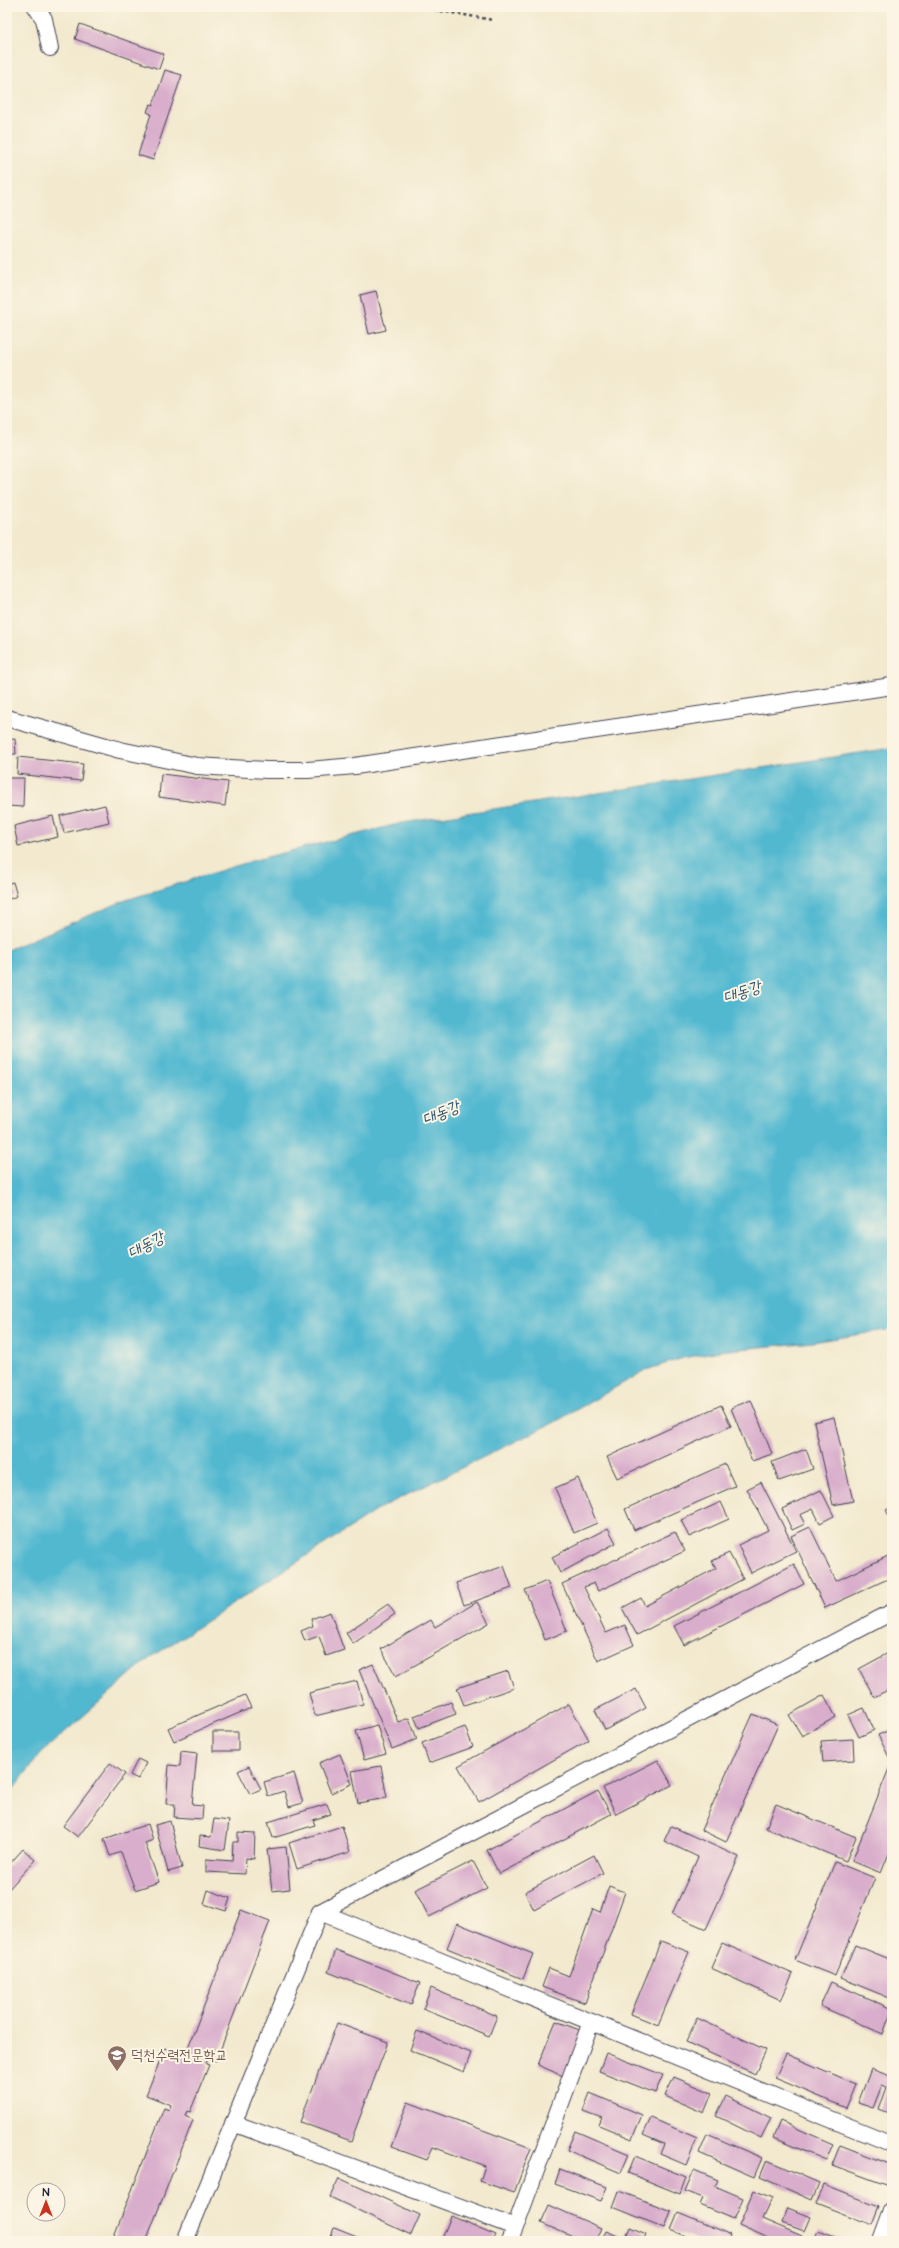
<svg xmlns="http://www.w3.org/2000/svg" width="899" height="2248" font-family="'Architects Daughter','Poor Story',sans-serif">
  <style>
    .water { fill: #51b8d0; stroke: #3a6d86 }
    .building { fill: #d9aecc }
    .lines { fill: none; stroke-linecap: round; stroke-linejoin: round }
    .street-casing { stroke: #414051; stroke-width: 18 }
    .path { stroke: #414051; stroke-width: 2.5; stroke-dasharray: 3 3; stroke-linecap: butt }
    .street { stroke: #fff; stroke-width: 16 }
    .labels { text-anchor: middle; dominant-baseline: central; stroke-width: 4; stroke-linejoin: round; paint-order: stroke }
    .education-label { font-size: 15px; fill: #785e54; stroke: #fcf5e5; text-anchor: start }
    .water-label { font-size: 16px; font-style: italic; fill: #32566f; stroke: #fcf5e5 }
  </style>
  <rect width="100%" height="100%" fill="#fcf5e5"/>
  <filter id="ink" filterUnits="userSpaceOnUse"><feTurbulence type="fractalNoise" baseFrequency=".025" numOctaves="2"/><feDisplacementMap in="SourceGraphic" scale="8" xChannelSelector="R" yChannelSelector="G"/><feConvolveMatrix kernelMatrix="1 2 1 2 8 2 1 2 1" color-interpolation-filters="sRGB"/></filter>
  <filter id="wash" filterUnits="userSpaceOnUse"><feTurbulence type="fractalNoise" baseFrequency=".012" numOctaves="4" result="noise"/><feDisplacementMap in="SourceGraphic" scale="16" xChannelSelector="R" yChannelSelector="G"/><feGaussianBlur stdDeviation="0.9" result="paint"/><feColorMatrix in="noise" values="0 0 0 0 0 0 0 0 0 0 0 0 0 0 0 0 0 1.4 0 .05"/><feComposite in="paint" operator="in"/></filter>
  <g filter="url(#wash)">
    <rect width="100%" height="100%" fill="#f2e9ce"/>
    <path class="water" d="M892 748V1329L813 1342 719 1351 683 1358 646 1370 555 1422 380 1508 150 1658 42 1752 7 1797V950L126 900 255 860 402 823Z"/>
    <g id="blocks">
      <g class="building">
        <path d="M80 24 164 54 159 69 75 39Z"/>
        <path d="M165 70 182 75 153 160 138 155 151 114 147 112 150 104 153 105Z"/>
        <path d="M376 291 386 330 369 334 360 295Z"/>
        <path d="M15 739 16 754H7V740Z"/>
        <path d="M18 757 83 764 81 781 17 774Z"/>
        <path d="M161 774 228 782 225 806 159 797Z"/>
        <path d="M7 778H24L23 807 7 806Z"/>
        <path d="M105 805 109 822 64 833 60 816Z"/>
        <path d="M53 816 58 837 18 846 14 826Z"/>
        <path d="M13 882 17 896 7 900V884Z"/>
        <path d="M751 1400 772 1454 752 1461 731 1408Z"/>
        <path d="M721 1405 731 1426 617 1478 607 1457Z"/>
        <path d="M834 1417 853 1501 833 1505 814 1422Z"/>
        <path d="M806 1449 813 1469 779 1481 772 1462Z"/>
        <path d="M725 1464 735 1486 634 1530 625 1509Z"/>
        <path d="M578 1478 597 1523 574 1533 555 1488Z"/>
        <path d="M761 1482 796 1551 751 1573 738 1545 768 1530 747 1489Z"/>
        <path d="M821 1490 834 1516 820 1523 813 1509 800 1515 805 1524 792 1530 782 1509Z"/>
        <path d="M721 1502 729 1519 689 1537 681 1520Z"/>
        <path d="M892 1507V1522L886 1510Z"/>
        <path d="M810 1527 836 1581 892 1554V1577L825 1608 791 1536Z"/>
        <path d="M608 1528 616 1543 560 1573 552 1557Z"/>
        <path d="M675 1532 685 1551 598 1591 594 1583 584 1587 606 1633 625 1625 634 1645 598 1661 562 1584Z"/>
        <path d="M729 1553 743 1579 637 1635 622 1608 641 1598 645 1606 716 1568 712 1561Z"/>
        <path d="M794 1564 804 1584 684 1645 674 1626Z"/>
        <path d="M504 1566 512 1588 464 1605 456 1583Z"/>
        <path d="M547 1581 567 1631 545 1640 525 1590Z"/>
        <path d="M477 1602 489 1623 396 1676 381 1649 431 1620 435 1627Z"/>
        <path d="M388 1604 395 1614 353 1644 346 1633Z"/>
        <path d="M330 1612 344 1650 326 1656 319 1636 305 1641 301 1631 313 1626 311 1619Z"/>
        <path d="M892 1651V1688L874 1697 859 1669Z"/>
        <path d="M373 1664 398 1722 409 1718 417 1739 392 1749 359 1670Z"/>
        <path d="M508 1671 514 1688 464 1705 457 1688Z"/>
        <path d="M357 1681 363 1704 315 1716 309 1693Z"/>
        <path d="M636 1689 646 1708 605 1730 595 1710Z"/>
        <path d="M245 1695 251 1708 174 1741 168 1728Z"/>
        <path d="M824 1695 836 1717 802 1736 789 1715Z"/>
        <path d="M451 1702 456 1714 419 1728 414 1716Z"/>
        <path d="M569 1704 589 1740 479 1802 458 1766Z"/>
        <path d="M864 1708 874 1730 859 1737 848 1715Z"/>
        <path d="M753 1714 778 1725 726 1842 701 1830Z"/>
        <path d="M377 1725 386 1754 364 1760 356 1731Z"/>
        <path d="M465 1727 473 1747 429 1763 422 1743Z"/>
        <path d="M892 1729V1755L889 1757 878 1735Z"/>
        <rect x="213" y="1732" width="25" height="19"/>
        <path d="M853 1739 854 1760 823 1762 821 1741Z"/>
        <path d="M181 1751 197 1753 192 1805 203 1806 202 1819 174 1817 175 1804H166L169 1765 180 1766Z"/>
        <path d="M340 1754 352 1784 331 1793 319 1763Z"/>
        <path d="M138 1759 146 1763 138 1779 130 1775Z"/>
        <path d="M658 1760 672 1785 616 1814 603 1788Z"/>
        <path d="M892 1761V1846L881 1873 852 1861Z"/>
        <path d="M110 1763 125 1774 78 1837 63 1826Z"/>
        <path d="M249 1766 261 1789 250 1794 238 1771Z"/>
        <path d="M381 1766 387 1798 358 1803 352 1771Z"/>
        <path d="M294 1773 303 1803 289 1807 284 1791 268 1796 264 1782Z"/>
        <path d="M598 1791 611 1814 499 1874 487 1850Z"/>
        <path d="M327 1804 331 1814 313 1820 315 1825 273 1838 268 1822Z"/>
        <path d="M776 1804 856 1837 846 1861 766 1828Z"/>
        <path d="M214 1819 229 1821 225 1850 199 1846 200 1836 211 1837Z"/>
        <path d="M170 1821 182 1868 168 1872 155 1825Z"/>
        <path d="M148 1824 153 1840 145 1843 159 1882 135 1890 121 1852 110 1856 104 1839Z"/>
        <path d="M342 1826 350 1852 297 1869 289 1843Z"/>
        <path d="M671 1826 739 1857 706 1929 672 1914 698 1857 664 1841Z"/>
        <path d="M238 1832 255 1833 254 1859 246 1858 245 1874 206 1872V1859L232 1861 233 1842H238Z"/>
        <path d="M286 1847 290 1889 272 1891 267 1849Z"/>
        <path d="M23 1849 35 1860 7 1891V1867Z"/>
        <path d="M594 1855 603 1873 534 1910 525 1892Z"/>
        <path d="M473 1861 487 1888 429 1917 415 1890Z"/>
        <path d="M835 1862 875 1878 835 1976 795 1960Z"/>
        <path d="M609 1886 625 1892 585 2003 542 1987 549 1968 569 1976 593 1909 600 1912Z"/>
        <path d="M208 1890 230 1898 226 1911 204 1904Z"/>
        <path d="M241 1910 270 1921 216 2061 208 2058 206 2064 209 2065 190 2112 187 2111 185 2116 193 2120 146 2241H112L164 2108 169 2110 171 2105 146 2095 165 2048 190 2058 192 2051 187 2050Z"/>
        <path d="M457 1923 533 1954 523 1979 447 1948Z"/>
        <path d="M661 1941 689 1952 658 2025 631 2014Z"/>
        <path d="M722 1943 793 1974 781 2000 711 1968Z"/>
        <path d="M855 1945 892 1960V1999L841 1978Z"/>
        <path d="M336 1950 420 1983 411 2005 328 1972Z"/>
        <path d="M831 1982 892 2009 883 2034 820 2006Z"/>
        <path d="M431 1988 497 2016 489 2036 423 2009Z"/>
        <path d="M697 2018 766 2050 755 2074 686 2042Z"/>
        <path d="M556 2021 582 2031 563 2076 538 2065Z"/>
        <path d="M337 2023 388 2042 351 2141 300 2122Z"/>
        <path d="M417 2031 471 2053 464 2072 410 2050Z"/>
        <path d="M606 2053 663 2075 655 2093 599 2071Z"/>
        <path d="M786 2054 856 2084 846 2108 775 2078Z"/>
        <path d="M871 2069 890 2076 892 2071V2115L879 2110 887 2087 882 2085 873 2108 858 2103Z"/>
        <path d="M674 2077 712 2093 704 2113 665 2096Z"/>
        <path d="M590 2093 642 2115 632 2139 599 2125 602 2118 583 2111Z"/>
        <path d="M726 2096 771 2118 761 2138 716 2116Z"/>
        <path d="M408 2102 531 2148 514 2193 480 2181 485 2166 433 2147 427 2160 391 2147Z"/>
        <path d="M651 2118 697 2138 686 2165 660 2154 664 2144 643 2135Z"/>
        <path d="M780 2121 833 2144 826 2160 773 2138Z"/>
        <path d="M575 2131 629 2154 621 2173 567 2150Z"/>
        <path d="M707 2134 762 2158 754 2177 699 2153Z"/>
        <path d="M840 2145 892 2165V2178L889 2186 832 2165Z"/>
        <path d="M635 2156 686 2177 680 2194 628 2173Z"/>
        <path d="M767 2160 819 2183 812 2200 760 2177Z"/>
        <path d="M560 2169 607 2187 601 2201 555 2184Z"/>
        <path d="M694 2170 718 2180 715 2186 743 2198 734 2219 700 2205 703 2198 685 2191Z"/>
        <path d="M339 2178 420 2215 411 2235 330 2197Z"/>
        <path d="M824 2185 879 2207 872 2225 816 2203Z"/>
        <path d="M754 2190 772 2198 762 2219 802 2236 800 2241H775L739 2225Z"/>
        <path d="M619 2191 671 2211 665 2228 613 2207Z"/>
        <path d="M549 2205 601 2228 595 2241H582L541 2223Z"/>
        <path d="M788 2208 810 2217 804 2231 782 2223Z"/>
        <path d="M678 2213 731 2235 729 2241H698L671 2230Z"/>
        <path d="M451 2216 496 2235 493 2241H441Z"/>
        <path d="M630 2227 646 2234 643 2241H601L606 2231 625 2239Z"/>
        <path d="M334 2228 367 2241H329Z"/>
        <path d="M819 2231 845 2241H814Z"/>
      </g>
    </g>
  </g>
  <g filter="url(#ink)">
    <use href="#blocks" fill-opacity="0" stroke="#414051" stroke-width="1"/>
    <g class="lines">
      <g class="street-casing">
        <g id="street">
          <path d="M36 7 44 19 50 48"/>
          <path d="M7 718 120 750 197 766 267 770H308L355 766 892 686"/>
          <path d="M320 1912 892 2144"/>
          <path d="M233 2123 515 2227"/>
          <path d="M185 2241 320 1912 892 1612"/>
          <path d="M510 2241 591 2022"/>
          <path d="M881 2241 892 2211"/>
        </g>
      </g>
      <path class="path" d="M417 7 493 20"/>
      <use href="#street" class="street"/>
    </g>
  </g>
  <defs>
    <g id="university-pin" transform="scale(1)"><path d="M0 17L-7.5 6A9.5 9.5 0 1 1 7.5 6Z" fill="#8d6e63" stroke="#fcf5e5"/><path d="M0-5L7-2L0 1L-7-2ZM-4 1L0 2.5L4 1V4Q0 6-4 4Z" fill="#fff"/></g>
  </defs>
  <g fill-rule="evenodd">
    <use href="#university-pin" x="117" y="2055"/>
  </g>
  <g class="labels">
    <g class="education-label">
      <text x="131" y="2055">덕천수력전문학교</text>
    </g>
    <g class="water-label">
      <text transform="translate(742 992) rotate(-18)">대동강</text>
      <text transform="translate(441 1113) rotate(-22)">대동강</text>
      <text transform="translate(146 1245) rotate(-28)">대동강</text>
    </g>
  </g>
  <rect width="899" height="2248" fill="none" stroke="#fcf5e5" stroke-width="24"/>
  <g transform="translate(46 2202)"><circle r="19" fill="#fcf5e5" stroke="#a5a1a1"/>
  <path d="M0-3L7 15L0 10L-7 15Z" fill="#c8321e"/>
  <text y="-6" font-size="11" font-weight="bold" text-anchor="middle" fill="#22223b">N</text>
  </g>
</svg>
